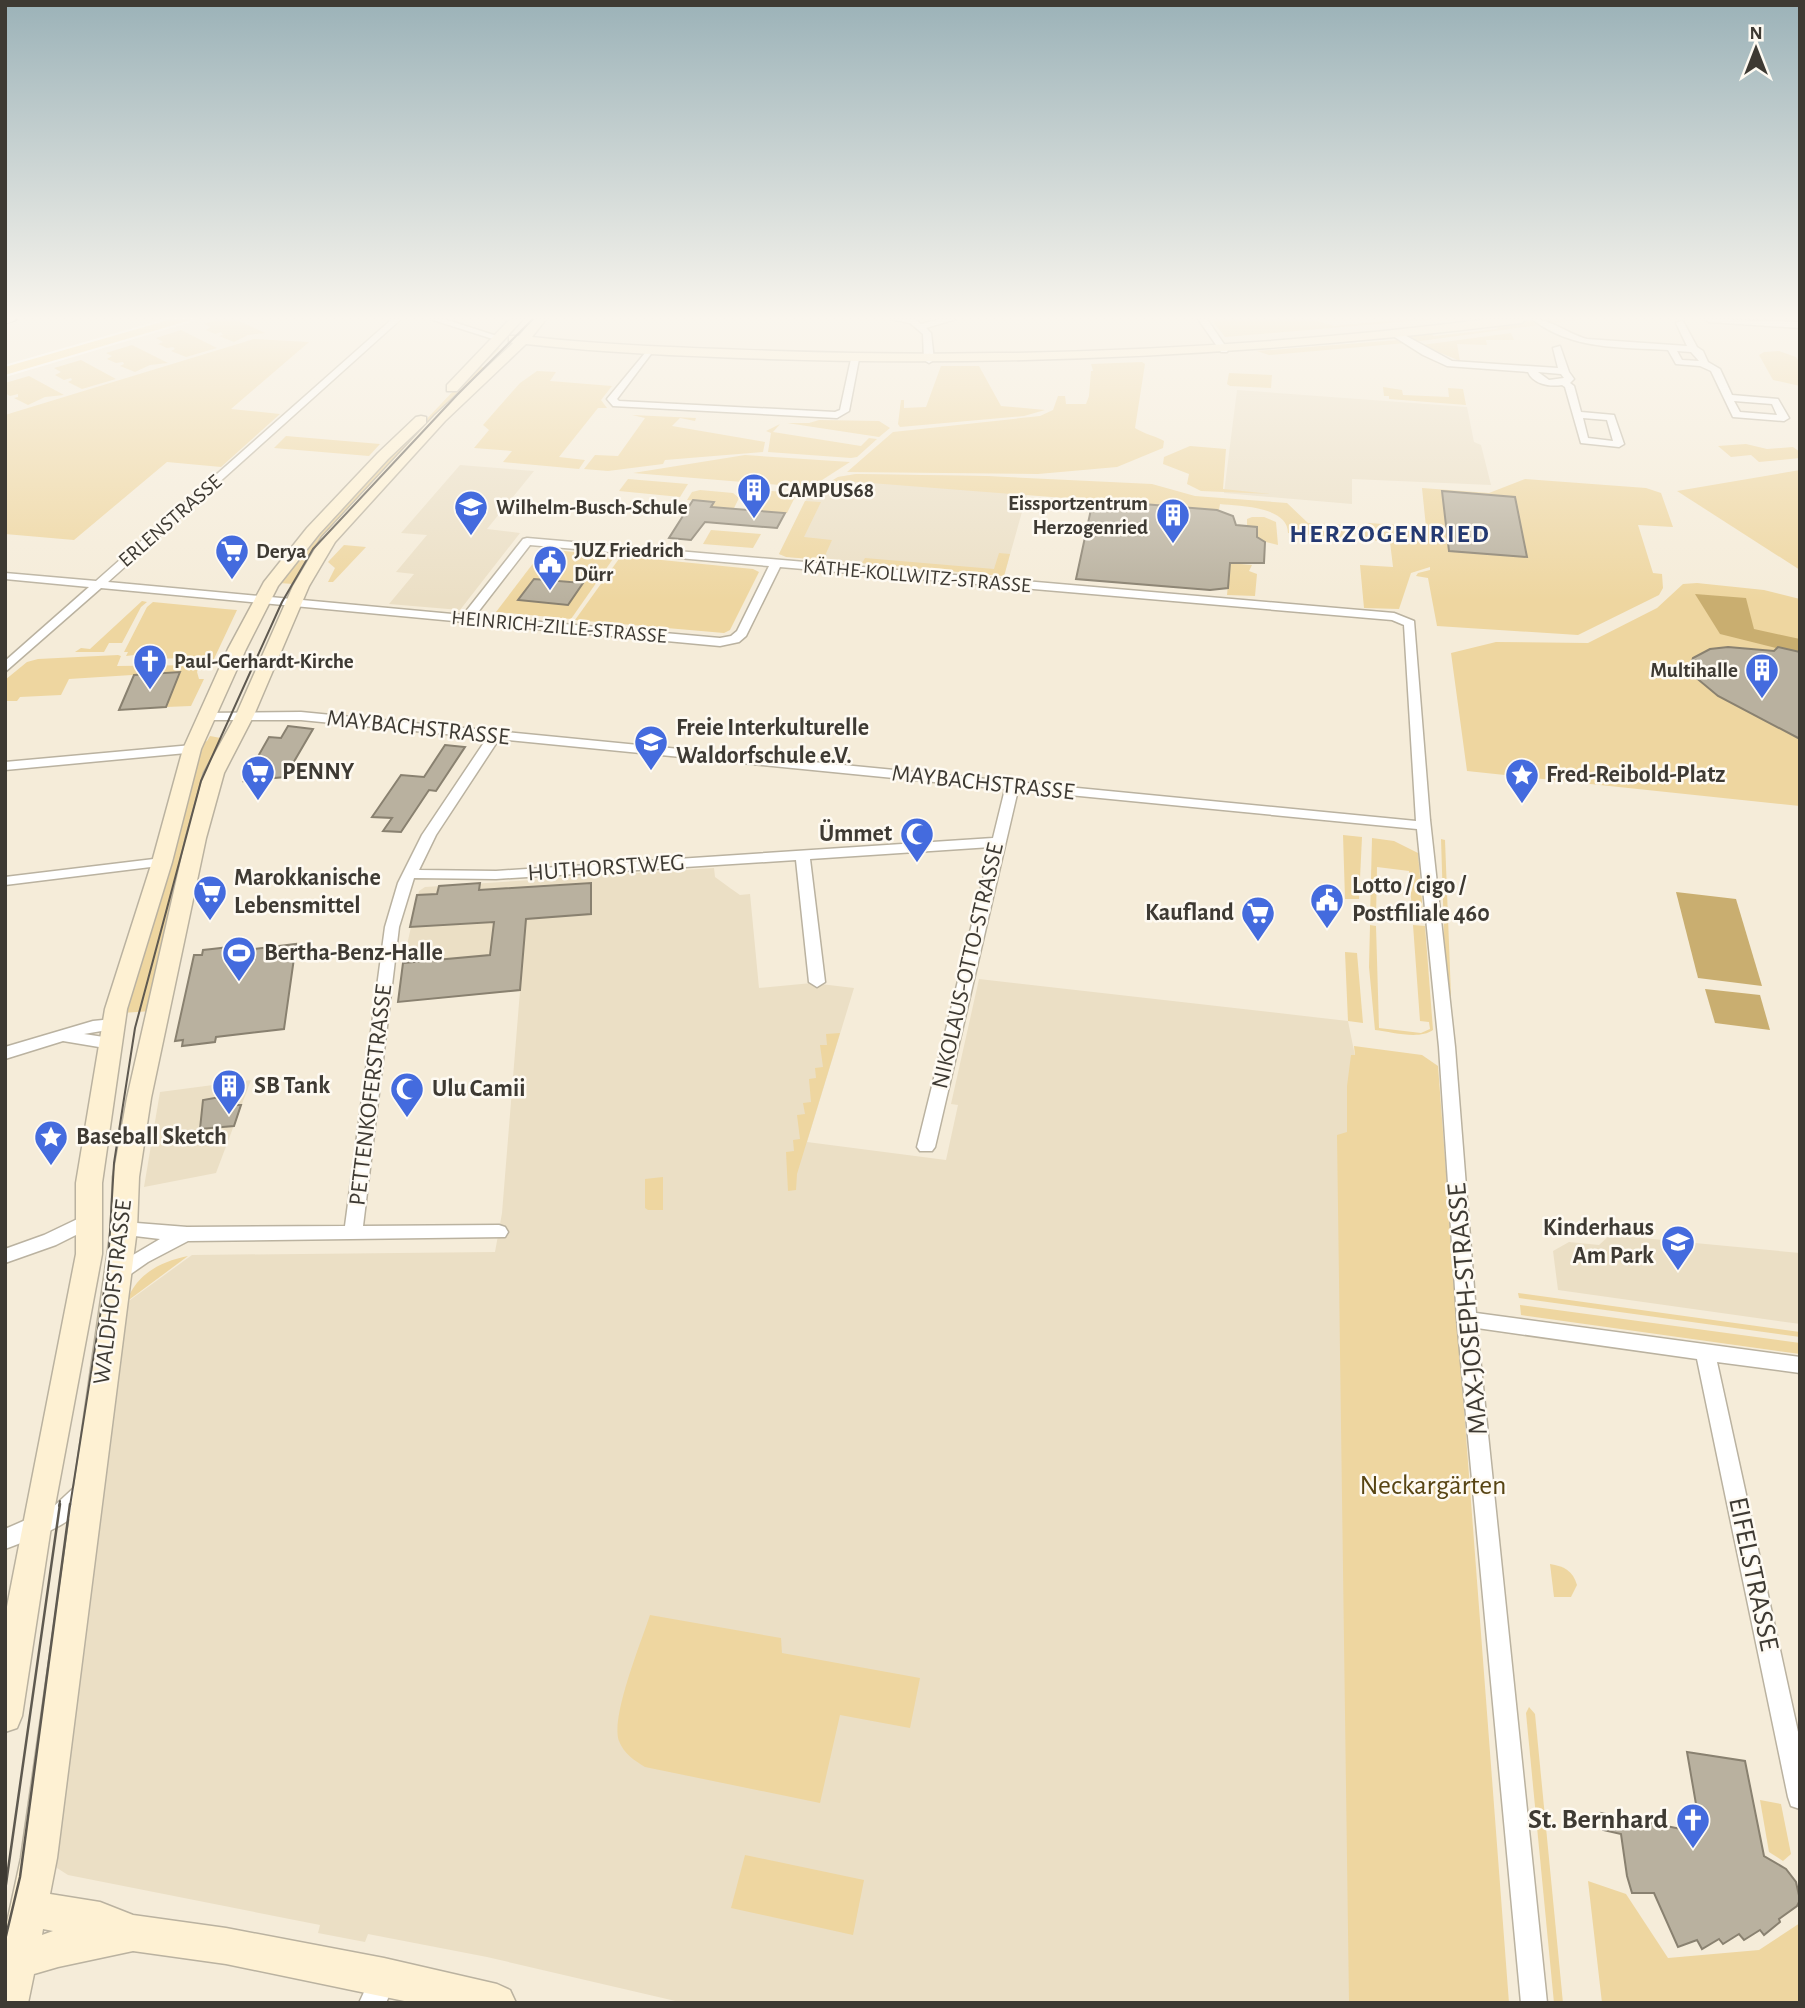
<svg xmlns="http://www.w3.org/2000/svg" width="1805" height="2008" font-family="'Alegreya Sans',sans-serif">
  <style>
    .built { fill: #ebdfc5 }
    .green { fill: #eed6a0 }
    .water { fill: #c9ae70 }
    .building { fill: #b9b19f; stroke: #898170; stroke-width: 2 }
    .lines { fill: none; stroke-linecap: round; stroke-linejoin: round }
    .street-casing { stroke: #bab2a0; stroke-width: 3 }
    .secondary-casing { stroke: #bab2a0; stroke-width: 3 }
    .primary-casing { stroke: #fff; stroke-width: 4 }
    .street { fill: #fff; fill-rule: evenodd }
    .secondary { fill: #fef1d3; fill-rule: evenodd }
    .primary { fill: #fde3a6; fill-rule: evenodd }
    .tram-far1 { stroke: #5e5950; stroke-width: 2 }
    .tram { stroke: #5e5950; stroke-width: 2.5 }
    .rail-casing { stroke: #5e5950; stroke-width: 5 }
    .rail { stroke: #fefaf2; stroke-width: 3.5; stroke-dasharray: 10; stroke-linecap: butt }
    .labels { text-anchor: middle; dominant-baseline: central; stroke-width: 5; stroke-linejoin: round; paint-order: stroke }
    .far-poi-label { font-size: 21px; font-weight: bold; fill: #3e3a33; stroke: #fefaf2; text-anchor: start }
    .far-street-label { font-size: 21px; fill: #3e3a33; stroke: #fefaf2 }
    .street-label { font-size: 24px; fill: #3e3a33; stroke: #fefaf2 }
    .poi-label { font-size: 24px; font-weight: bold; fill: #3e3a33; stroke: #fefaf2; text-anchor: start }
    .far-district-label { font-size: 26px; font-weight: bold; letter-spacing: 2px; fill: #243971; stroke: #fefaf2 }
    .near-street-label { font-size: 28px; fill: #3e3a33; stroke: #fefaf2 }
    .near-park-label { font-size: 28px; fill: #574413; stroke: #fefaf2 }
    .near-poi-label { font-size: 28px; font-weight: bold; fill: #3e3a33; stroke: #fefaf2; text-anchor: end }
  </style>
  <rect width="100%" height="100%" fill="#f5ecd9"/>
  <g class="built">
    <path d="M1237 390 1467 407 1474 442 1481 445 1491 485 1352 479V504L1224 493Z"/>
    <path d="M460 465 534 471 487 529 520 533 460 610 389 604 414 574 396 572 427 535 401 533Z"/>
    <path d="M856 474 986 476 1031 480 1004 576 789 557 779 554 808 496 838 477Z"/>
    <path d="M714 868 715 877 730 888 740 895 750 894 759 988 812 983 854 988 807 1142 946 1160 958 1105 951 1104 979 979 1348 1021 1355 1056 1380 2003H684L487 1957 368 1934 365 1942 318 1933 320 1925 68 1875 57 1868 55 1862 126 1303 192 1255 495 1252 502 1213 520 991 398 1002 403 963 419 891 425 887Z"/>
    <path d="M251 1080 216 1173 144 1187 160 1092Z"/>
    <path d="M1610 1235 1800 1253V1324L1558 1290 1553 1251 1569 1242 1599 1245Z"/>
  </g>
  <g class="green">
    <path d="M219 319H235L265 333 248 335 234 342 219 336 223 335 221 332 215 334 206 330 211 327 204 324Z"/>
    <path d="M1211 319H1311L1334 326 1405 319H1435L1225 337Z"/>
    <path d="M1537 319H1583L1406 343 1269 355 1257 351 1399 340 1397 336 1429 333 1434 336 1498 329 1494 325Z"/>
    <path d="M181 330 217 348 186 357 171 351 175 349 173 347 167 348 158 344 163 342 156 338Z"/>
    <path d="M1511 333 1514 340H1486L1487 345 1457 344 1460 361 1422 345Z"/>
    <path d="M254 339 309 342 231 409 280 414 221 467 167 462 74 540 5 534V415Z"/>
    <path d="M132 345 168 363 150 365 135 372 120 366 124 364 123 362 116 363 107 359 112 356 106 353Z"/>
    <path d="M494 348H500L481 367 488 368 314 556 293 584 279 583 297 556Z"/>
    <path d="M1779 351 1796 357 1800 363V386L1773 380 1759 355 1764 352Z"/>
    <path d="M81 360 116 379 82 389 68 382 72 380 71 378 64 380 55 375 61 372 54 368Z"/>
    <path d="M1142 362 1145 364 1135 428C1144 434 1156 436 1164 441L1163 448 1117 467 1038 474 847 472 893 432 1040 416 1053 410 1058 396H1065L1066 404H1086L1089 396 1091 371H1093L1091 364Z"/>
    <path d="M941 366H979L1001 406 1045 410 1024 416 900 427 898 424 901 400H904V408L926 407Z"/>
    <path d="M537 371 556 372 550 381 612 386 601 400 607 408H598L559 457 585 460 579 469 503 462 512 451 474 448 489 430 483 425 520 383Z"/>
    <path d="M1229 373 1272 375 1271 388 1230 386 1227 384Z"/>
    <path d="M29 376 64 395 45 397 28 405 14 398 18 397V394L10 396 5 393V383Z"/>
    <path d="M1383 387 1402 390 1403 395 1449 397 1448 388 1463 389 1466 405 1389 399V396H1384Z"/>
    <path d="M632 415 696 418 695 421 680 418 672 426 765 442 763 452 665 460 663 464 608 471 584 469 595 455 618 456 645 418Z"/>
    <path d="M819 420 879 421 890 428 879 437 787 423H809Z"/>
    <path d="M780 424 773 432 861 446 869 438 877 439 857 457 851 458 768 452 771 433 766 431Z"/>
    <path d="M286 436 380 444 369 456 274 448Z"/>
    <path d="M1746 444 1767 449 1793 447 1800 452V458L1759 462 1751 455 1731 457 1718 446Z"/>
    <path d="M1190 446 1226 449 1223 489 1271 494 1201 491 1187 484 1189 474 1163 464 1164 457Z"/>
    <path d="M745 455 850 462 819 482 804 487 633 473Z"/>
    <path d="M1800 470V570L1677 491Z"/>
    <path d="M856 474 986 476 1152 484 1195 496 1287 503 1308 523 1344 525 1347 538 1288 533C1288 506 1238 506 1220 504L1219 510 845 481 841 488 823 486 838 477Z"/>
    <path d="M628 479 688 484 680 497 619 491Z"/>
    <path d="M1525 479 1646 488 1661 493 1673 527 1638 525 1653 573 1662 574 1663 588 1659 595 1578 635 1437 626 1428 578 1416 576 1418 573 1430 570V567L1411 573 1399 609 1364 608 1360 565 1393 567 1390 542 1358 539 1357 527 1369 523 1426 527 1422 488 1489 493Z"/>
    <path d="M700 490 733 493 739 498 733 510 710 508 714 502 687 500 692 492Z"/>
    <path d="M760 490 797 493 787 513 749 510Z"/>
    <path d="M805 501 821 502 804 537 832 540 823 560 786 557 779 554Z"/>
    <path d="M1252 517H1264L1276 522 1278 545 1254 539 1257 527 1247 526V519Z"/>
    <path d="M711 530 761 534 753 548 703 544Z"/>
    <path d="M344 545 366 547 333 582H328L335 568 328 562Z"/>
    <path d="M544 549 615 556 571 619 496 612Z"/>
    <path d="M999 553 1010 554 1004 576 862 563 865 558 994 569Z"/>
    <path d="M621 556 753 569 759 572 730 630 724 633 575 620Z"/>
    <path d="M1230 563 1252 565 1249 571 1257 574 1255 596 1227 595Z"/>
    <path d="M1697 583 1764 590 1800 599V806L1467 771 1451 653 1496 642 1588 643 1657 608 1683 584Z"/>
    <path d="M142 601 147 602 141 607 122 643H109L104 652H75L81 648 90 649Z"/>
    <path d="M153 602 225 609 237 610 213 661 181 662 182 658 157 659 160 652 126 656 128 652H124L147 607Z"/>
    <path d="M118 655 121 656 117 666 200 665 197 672 199 679H204L191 706 166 707 179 672 69 679 61 695 20 697 17 701H5V680L27 662 38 659Z"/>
    <path d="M210 736 226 739 153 1011 121 1013 202 743 207 741Z"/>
    <path d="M1343 835 1362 837 1359 899H1345Z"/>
    <path d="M1372 838 1394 841 1418 853 1423 913 1412 911 1409 871 1377 867 1376 919 1370 918Z"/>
    <path d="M1441 839 1445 840 1451 996H1446Z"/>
    <path d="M1370 925 1376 926 1379 1028 1421 1033 1430 1029 1429 1022 1420 1021 1413 925 1425 926 1433 1030C1419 1040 1392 1032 1375 1030L1369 967Z"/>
    <path d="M1345 952 1357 953 1363 1023 1348 1021Z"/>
    <path d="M840 1033 797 1174 796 1190 788 1191 786 1152 794 1151 793 1140 800 1139 797 1115 805 1114 803 1103 811 1102 809 1079 816 1078 815 1068 823 1067 820 1045H827L826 1034Z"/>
    <path d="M1354 1046 1422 1055 1438 1066 1509 2003H1349L1337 1135 1347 1132V1086L1351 1055H1355Z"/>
    <path d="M663 1177V1210H648L645 1208V1179Z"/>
    <path d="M188 1256 126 1302C137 1274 159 1262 188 1256Z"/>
    <path d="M1518 1293 1800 1332V1337L1519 1298Z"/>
    <path d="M1520 1305 1800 1343V1354L1521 1315Z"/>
    <path d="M1550 1564C1564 1566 1573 1571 1577 1585L1571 1597H1554Z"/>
    <path d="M650 1615 781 1638 782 1653 920 1678 910 1728 840 1715 820 1803 645 1767C634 1760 624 1754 619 1741 610 1718 642 1640 650 1615Z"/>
    <path d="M1529 1707 1535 1714 1563 2003H1554L1526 1713Z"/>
    <path d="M1760 1800 1781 1804 1791 1854 1783 1861 1769 1852Z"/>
    <path d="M745 1855 864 1880 853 1935 731 1908Z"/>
    <path d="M1588 1881 1626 1894 1668 1958 1759 1950 1800 1923V2003H1602Z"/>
  </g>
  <g class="water">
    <path d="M1695 594 1746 598 1754 629 1800 639V654L1720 634Z"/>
    <path d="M1676 892 1736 899 1762 986 1698 978Z"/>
    <path d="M1705 989 1760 995 1770 1030 1715 1023Z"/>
  </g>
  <g class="building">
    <path d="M1442 491 1515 497 1527 557 1449 551Z"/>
    <path d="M693 500 714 502 711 507 785 513 777 528 705 522 691 540 669 538Z"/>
    <path d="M1093 500 1217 510 1233 516 1236 525 1257 527V537L1265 542 1264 563H1230L1228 588 1210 590 1076 579Z"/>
    <path d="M534 579 583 583 568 605 518 600Z"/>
    <path d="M1728 647 1774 651 1778 647 1800 652V739L1718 696 1694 676 1691 664 1693 658 1710 649Z"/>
    <path d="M180 672 166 707 119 710 134 675Z"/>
    <path d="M288 726 313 729 285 777 244 781 269 737 281 738Z"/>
    <path d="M445 745 465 747 436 791 429 790 401 832 383 831 392 818 372 817 401 775 424 777Z"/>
    <path d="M480 883 479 890 591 883V914L526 919 520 990 398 1002 403 963 490 955 494 922 410 927 417 895 437 894 439 886Z"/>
    <path d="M296 944 284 1029 216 1037 215 1042 182 1046 183 1040 175 1041 194 955H202L203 950 212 949 238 946 237 951Z"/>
    <path d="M226 1096 225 1105H241L234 1126 200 1129 203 1100Z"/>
    <path d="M1687 1752 1745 1761 1764 1856 1786 1869 1796 1882 1800 1900 1797 1906 1779 1919 1780 1922 1764 1935 1760 1930 1744 1940 1739 1934 1723 1944 1719 1939 1702 1949 1697 1940 1678 1947 1654 1893H1632L1627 1876 1621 1834 1603 1830 1601 1813 1701 1833Z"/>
  </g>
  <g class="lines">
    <g class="street-casing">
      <g id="street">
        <path d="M392 319H401L108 582 463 615 523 539 527 538 1394 613 1414 621 1430 820 1455 1047 1476 1313 1800 1357V1373L1717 1362 1800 1741V1809L1791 1806 1788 1797 1697 1359 1477 1328 1547 2003H1521L1457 1319 1439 1047 1417 829 1018 790 935 1147 932 1151H920L917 1147 991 847 810 859 825 982 817 987 809 982 796 860 496 879 414 878 399 927 363 1226 499 1225 505 1227 508 1232 505 1237 188 1241 148 1262 125 1278 118 1280 111 1278 109 1273 111 1268 160 1239 118 1234 115 1229 118 1224 124 1222 187 1227 345 1226 385 927 398 883 422 835 487 738 301 720H207L202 719V713L301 712 1416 821 1404 625 1392 620 780 567 746 636 739 642 720 646 101 588 5 672V661L89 587 5 579V573L96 581ZM530 545 769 566 737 631 731 636 720 638 475 616ZM499 739 1005 789 993 838 496 871 419 870 436 835Z"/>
        <path d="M430 319H444L503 338 496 340Z"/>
        <path d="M890 319H915L921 324 941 319H956L926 328 931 333 934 360 929 363 924 360 923 334 910 323Z"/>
        <path d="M1198 319H1207L1228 350 1227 352H1221Z"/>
        <path d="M1532 319C1551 319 1568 334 1587 339L1687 346 1676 323 1683 321 1697 347 1703 351 1708 362 1720 369 1732 395 1778 399 1789 418 1784 421 1733 417 1711 371 1700 366 1676 364 1668 350C1620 347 1571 350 1532 319ZM1677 351 1691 352 1699 361 1682 360ZM1734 401 1772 404 1777 415 1740 412Z"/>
        <path d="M1705 319 1800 322V328L1709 322Z"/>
        <path d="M1393 332H1399L1452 361 1558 368 1553 348 1560 346 1569 372 1574 379 1570 383 1574 386 1581 412 1614 415 1624 444 1619 447 1581 443 1565 387 1562 385C1549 387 1533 384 1528 372L1447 366 1423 355 1393 336ZM1538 372 1561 374 1564 378 1549 380ZM1583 418 1607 420 1613 441 1588 438Z"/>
        <path d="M650 347 654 350 617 399 619 401 835 412 840 410 851 359 855 356 859 359 849 411 837 418 613 406 607 399Z"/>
        <path d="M192 745 199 749 197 752 5 770V762Z"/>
        <path d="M162 858 169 862 167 865 5 885V877Z"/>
        <path d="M113 1019 121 1024 119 1028 84 1034 117 1039 119 1043 117 1047 111 1049 63 1041 5 1059V1047L93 1021Z"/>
        <path d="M90 1213 96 1215 99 1220 96 1225 56 1245 5 1263V1249L44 1235Z"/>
        <path d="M87 1480 94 1482 97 1489C82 1522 37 1537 5 1549V1529L51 1509 80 1482Z"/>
        <path d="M384 1964 393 1968 397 1977 386 2003H359L375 1968Z"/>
      </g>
    </g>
    <g class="secondary-casing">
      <g id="secondary">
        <path d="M510 319H523L457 391H447V385Z"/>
        <path d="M533 319H546L532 337C612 346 694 348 775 351 1014 359 1252 349 1489 319H1527L1521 323C1270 354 1021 367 768 359 687 356 606 353 526 344L445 421 335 542 309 586 254 715 224 773 206 838 151 1098 139 1177 137 1229 57 1858 50 1894 100 1902 133 1915 226 1928 384 1958 497 1984 510 1990 516 2003H414L226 1964 133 1951 58 1967 34 1974 28 2003H5V1932L21 1858 111 1229 113 1177 127 1098 186 838 204 773 236 715 293 586 322 537 435 415 510 346 513 343 509 342V336H519ZM43 1929 53 1931 42 1935Z"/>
        <path d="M421 416 426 417V423L388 459 319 534 278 586 246 649 201 749 172 862 127 1009 102 1183V1254L51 1527 22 1716 17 1728 5 1732V1617L76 1254V1183L105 1009 152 862 183 749 228 649 264 582 307 528 378 453 416 417Z"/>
      </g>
    </g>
    <g class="primary-casing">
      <path id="primary" d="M172 319H194L5 375V367Z"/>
    </g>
    <use href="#street" class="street"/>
    <use href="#secondary" class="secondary"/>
    <use href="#primary" class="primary"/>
    <g class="tram-far1">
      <path d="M59 1506 60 1501"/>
      <path d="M70 1506 108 1265 114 1163 135 1028 201 781 282 602 313 549 457 395 533 319"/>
    </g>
    <g class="tram">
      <path d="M5 1891 60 1504"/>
      <path d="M5 1940 20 1877 70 1504"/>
    </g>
    <g class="rail-casing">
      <path id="rail" d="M5 322 15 319"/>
    </g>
    <use href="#rail" class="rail"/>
  </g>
  <linearGradient id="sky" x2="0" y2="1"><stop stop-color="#9bb2b8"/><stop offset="0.53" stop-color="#faf6ee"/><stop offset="1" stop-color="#faf6ee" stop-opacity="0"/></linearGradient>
  <rect width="1805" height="600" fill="url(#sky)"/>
  <defs>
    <g id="building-pin" transform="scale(1.75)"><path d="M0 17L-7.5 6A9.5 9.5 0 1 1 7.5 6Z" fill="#446bde" stroke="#fefaf2"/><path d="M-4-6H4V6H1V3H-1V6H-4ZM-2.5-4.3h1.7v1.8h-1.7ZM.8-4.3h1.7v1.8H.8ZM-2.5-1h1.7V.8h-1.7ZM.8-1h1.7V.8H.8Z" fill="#fff"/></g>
    <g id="school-pin" transform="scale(1.75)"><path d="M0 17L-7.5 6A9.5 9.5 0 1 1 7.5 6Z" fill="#446bde" stroke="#fefaf2"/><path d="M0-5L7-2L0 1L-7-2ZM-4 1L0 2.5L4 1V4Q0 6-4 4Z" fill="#fff"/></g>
    <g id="supermarket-pin" transform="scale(1.75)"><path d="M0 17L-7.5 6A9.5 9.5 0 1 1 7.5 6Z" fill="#446bde" stroke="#fefaf2"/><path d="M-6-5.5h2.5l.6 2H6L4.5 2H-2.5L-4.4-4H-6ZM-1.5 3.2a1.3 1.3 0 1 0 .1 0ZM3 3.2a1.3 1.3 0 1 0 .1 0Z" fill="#fff"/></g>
    <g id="civic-pin" transform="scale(1.75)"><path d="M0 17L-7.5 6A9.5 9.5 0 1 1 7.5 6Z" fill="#446bde" stroke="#fefaf2"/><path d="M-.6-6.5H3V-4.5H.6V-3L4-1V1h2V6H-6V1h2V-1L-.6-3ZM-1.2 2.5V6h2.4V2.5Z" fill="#fff"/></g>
    <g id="church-pin" transform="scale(1.75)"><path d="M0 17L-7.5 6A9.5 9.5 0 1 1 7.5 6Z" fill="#446bde" stroke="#fefaf2"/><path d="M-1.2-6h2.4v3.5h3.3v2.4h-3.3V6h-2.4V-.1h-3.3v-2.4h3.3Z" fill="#fff"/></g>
    <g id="sight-pin" transform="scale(1.75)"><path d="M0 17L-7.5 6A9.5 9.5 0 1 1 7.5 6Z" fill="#446bde" stroke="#fefaf2"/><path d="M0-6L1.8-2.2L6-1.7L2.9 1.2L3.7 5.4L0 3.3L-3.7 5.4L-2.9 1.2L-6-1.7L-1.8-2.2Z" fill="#fff"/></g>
    <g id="mosque-pin" transform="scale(1.75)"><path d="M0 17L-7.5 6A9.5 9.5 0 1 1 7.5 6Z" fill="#446bde" stroke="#fefaf2"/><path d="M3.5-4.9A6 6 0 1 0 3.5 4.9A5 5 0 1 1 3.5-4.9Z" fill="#fff"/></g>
    <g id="stadium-pin" transform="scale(1.75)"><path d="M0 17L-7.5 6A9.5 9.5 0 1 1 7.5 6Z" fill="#446bde" stroke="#fefaf2"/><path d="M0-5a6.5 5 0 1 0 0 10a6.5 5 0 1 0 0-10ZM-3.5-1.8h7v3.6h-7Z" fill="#fff"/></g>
  </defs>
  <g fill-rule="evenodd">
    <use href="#building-pin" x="754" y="490"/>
    <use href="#school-pin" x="471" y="507"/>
    <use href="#building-pin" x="1173" y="515"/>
    <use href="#supermarket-pin" x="232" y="551"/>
    <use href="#civic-pin" x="550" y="562"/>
    <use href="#church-pin" x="150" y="661"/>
    <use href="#building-pin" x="1762" y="670"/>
    <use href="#school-pin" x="651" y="742"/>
    <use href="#supermarket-pin" x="258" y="772"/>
    <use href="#sight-pin" x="1522" y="775"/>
    <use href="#mosque-pin" x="917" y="834"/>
    <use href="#supermarket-pin" x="210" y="892"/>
    <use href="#civic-pin" x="1327" y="900"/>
    <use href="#supermarket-pin" x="1258" y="913"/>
    <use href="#stadium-pin" x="239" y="953"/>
    <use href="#building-pin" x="229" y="1086"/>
    <use href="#mosque-pin" x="407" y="1089"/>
    <use href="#sight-pin" x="51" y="1137"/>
    <use href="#school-pin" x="1678" y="1242"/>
    <use href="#church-pin" x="1693" y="1820"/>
  </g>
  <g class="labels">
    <g class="far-poi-label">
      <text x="778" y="490">CAMPUS68</text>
      <text x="1148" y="503" text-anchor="end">Eissportzentrum<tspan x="1148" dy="24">Herzogenried</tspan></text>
      <text x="496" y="507">Wilhelm-Busch-Schule</text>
      <text x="574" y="550">JUZ Friedrich<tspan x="574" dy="24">Dürr</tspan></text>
      <text x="256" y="551">Derya</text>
      <text x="174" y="661">Paul-Gerhardt-Kirche</text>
      <text x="1738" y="670" text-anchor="end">Multihalle</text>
    </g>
    <g class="far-street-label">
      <text transform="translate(170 521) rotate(-41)">ERLENSTRASSE</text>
      <text transform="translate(917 576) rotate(5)">KÄTHE-KOLLWITZ-STRASSE</text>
      <text transform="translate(559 627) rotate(5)">HEINRICH-ZILLE-STRASSE</text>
    </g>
    <g class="street-label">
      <text transform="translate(418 728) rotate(6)">MAYBACHSTRASSE</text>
      <text transform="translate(983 783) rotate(6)">MAYBACHSTRASSE</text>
      <text transform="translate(606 868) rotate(-4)">HUTHORSTWEG</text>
      <text transform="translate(968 966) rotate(-77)">NIKOLAUS-OTTO-STRASSE</text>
      <text transform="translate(371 1095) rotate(-83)">PETTENKOFERSTRASSE</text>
      <text transform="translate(113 1292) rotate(-83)">WALDHOFSTRASSE</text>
    </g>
    <g class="poi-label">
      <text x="676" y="728">Freie Interkulturelle<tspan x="676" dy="28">Waldorfschule e.V.</tspan></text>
      <text x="282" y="772">PENNY</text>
      <text x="1546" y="775">Fred-Reibold-Platz</text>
      <text x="892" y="834" text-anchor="end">Ümmet</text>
      <text x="234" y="878">Marokkanische<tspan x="234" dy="28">Lebensmittel</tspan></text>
      <text x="1352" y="886">Lotto / cigo /<tspan x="1352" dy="28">Postfiliale 460</tspan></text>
      <text x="1234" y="913" text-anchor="end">Kaufland</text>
      <text x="264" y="953">Bertha-Benz-Halle</text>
      <text x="254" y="1086">SB Tank</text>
      <text x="432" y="1089">Ulu Camii</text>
      <text x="76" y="1137">Baseball Sketch</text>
      <text x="1654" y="1228" text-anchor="end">Kinderhaus<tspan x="1654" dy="28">Am Park</tspan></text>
    </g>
    <g class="far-district-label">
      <text x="1390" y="534">HERZOGENRIED</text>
    </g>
    <g class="near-street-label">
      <text transform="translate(1468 1309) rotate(-95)">MAX-JOSEPH-STRASSE</text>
      <text transform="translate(1753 1574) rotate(78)">EIFELSTRASSE</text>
    </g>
    <g class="near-park-label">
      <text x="1433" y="1486">Neckargärten</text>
    </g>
    <g class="near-poi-label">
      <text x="1668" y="1820">St. Bernhard</text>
    </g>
  </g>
  <rect width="1805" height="2008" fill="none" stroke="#3e3a33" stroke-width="14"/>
  <g transform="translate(1756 49)" stroke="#fefaf2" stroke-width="5" paint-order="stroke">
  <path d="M0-5L12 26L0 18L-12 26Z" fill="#3e3a33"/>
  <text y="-10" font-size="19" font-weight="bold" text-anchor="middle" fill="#3e3a33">N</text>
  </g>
</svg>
